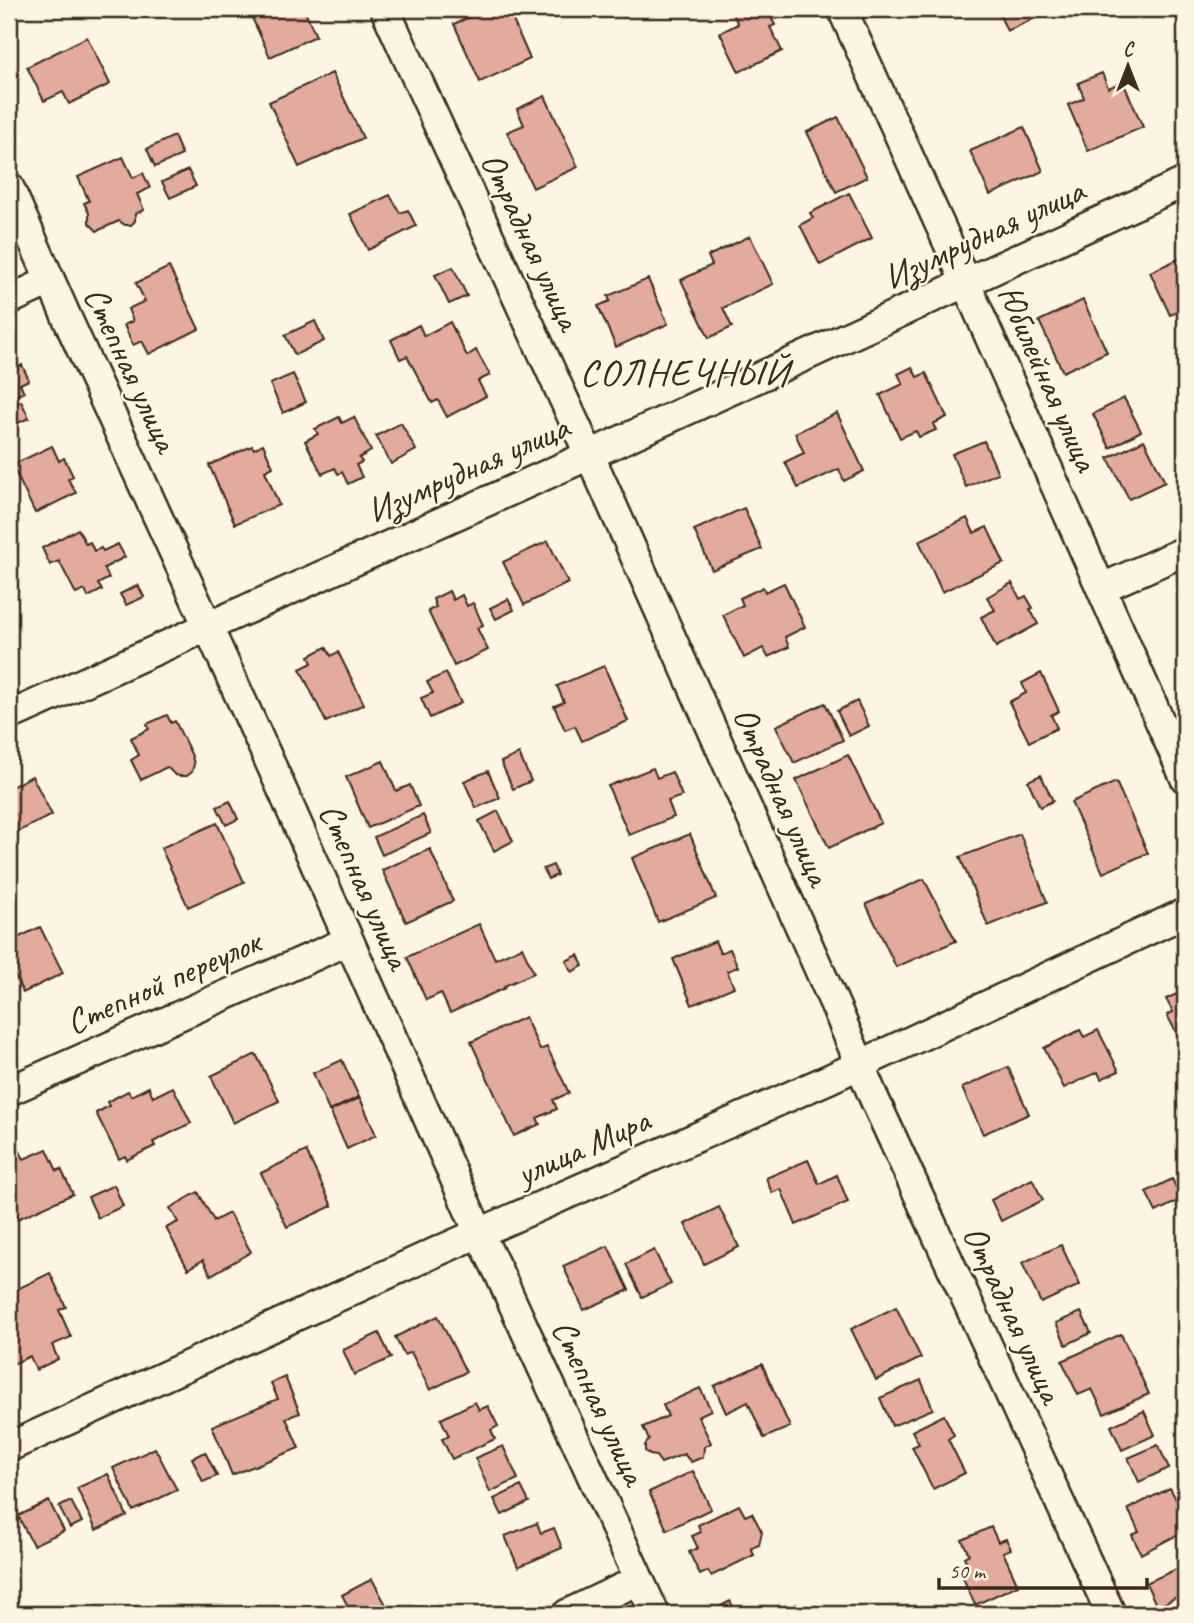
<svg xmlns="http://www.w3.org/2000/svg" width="1194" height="1623" font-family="Caveat,sans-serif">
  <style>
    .building { fill: #e3ab9d; stroke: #3b2a1e; stroke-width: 2 }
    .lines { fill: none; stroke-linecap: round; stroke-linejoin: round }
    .minor-casing { stroke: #3b2a1e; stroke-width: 33 }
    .minor { stroke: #fcf5e5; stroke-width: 28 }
    .labels { text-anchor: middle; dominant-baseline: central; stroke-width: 5; stroke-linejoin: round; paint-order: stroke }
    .street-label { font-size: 35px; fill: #3b2a1e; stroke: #fcf5e5 }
    .quarter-label { font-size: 38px; letter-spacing: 2px; fill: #3b2a1e; stroke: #fcf5e5 }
  </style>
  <rect width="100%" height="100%" fill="#fcf5e5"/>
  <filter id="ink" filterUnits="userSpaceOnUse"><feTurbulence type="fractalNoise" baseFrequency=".0143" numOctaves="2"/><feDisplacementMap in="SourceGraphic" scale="14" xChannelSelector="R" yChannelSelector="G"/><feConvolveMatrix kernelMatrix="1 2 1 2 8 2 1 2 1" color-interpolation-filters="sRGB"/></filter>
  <g filter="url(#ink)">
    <g class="building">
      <path d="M248 9H304L316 36 270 57Z"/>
      <path d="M487 9H508L530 59 480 82 454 24Z"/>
      <path d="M734 9H767L775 25 770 27 782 51 739 72 720 33 738 24 731 10Z"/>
      <path d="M997 9H1055L1007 31Z"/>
      <path d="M87 37 110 84 69 104 63 92 44 101 27 67Z"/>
      <path d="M1185 54V73L1178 57Z"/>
      <path d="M332 73 363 138 299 167 269 102Z"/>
      <path d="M1102 73 1108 88 1123 82 1143 127 1088 151 1068 105 1084 98 1078 83Z"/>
      <path d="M545 96 578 167 533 188 507 132 524 125 517 109Z"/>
      <path d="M838 117 867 177 836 192 807 132Z"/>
      <path d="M1024 127 1043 171 990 195 970 151Z"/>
      <path d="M174 136 182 155 155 167 147 149Z"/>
      <path d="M123 157 133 178 143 173 150 188 137 194 144 210 135 214V221L131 225H125L119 221 97 231 89 223V213L84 203 89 201 78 177Z"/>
      <path d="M188 170 196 186 170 198 162 182Z"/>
      <path d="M849 193 872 238 820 265 800 225 813 218 810 213Z"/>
      <path d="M390 195 400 213 408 210 416 226 368 250 350 214Z"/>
      <path d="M750 236 773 284 723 308 732 327 709 338 681 280 712 265 708 256Z"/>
      <path d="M1185 256V310V309L1170 315 1150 272Z"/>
      <path d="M169 267 199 329 149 354 142 341 133 345 124 325 133 321 128 309 145 301 136 283Z"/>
      <path d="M453 267 467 296 449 304 435 275Z"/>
      <path d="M648 279 668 324 616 347 598 306 610 301 608 296Z"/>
      <path d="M1083 300 1107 352 1063 372 1039 321Z"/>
      <path d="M315 321 324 341 295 355 285 335Z"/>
      <path d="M450 322 467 356 476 350 490 375 478 381 486 396 447 417 438 400 432 403 407 356 400 359 391 340 419 325 424 336Z"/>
      <path d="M9 356 15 369 22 365 29 380 20 384 24 392 9 399Z"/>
      <path d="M912 367 917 377 926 373 947 417 933 424 936 430 919 437 916 431 900 438 880 395 903 384 898 374Z"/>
      <path d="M293 374 306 402 283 413 270 384Z"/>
      <path d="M1124 398 1141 431 1110 448 1093 414Z"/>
      <path d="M21 401 29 418 9 427V407Z"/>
      <path d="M837 413 864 471 844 481 839 469 798 488 785 462 804 453 795 433Z"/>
      <path d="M339 417 342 423 354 417 371 451 359 458 362 462 356 465 362 477 348 484 342 472 338 474 335 468 322 474 305 441 318 434 315 429Z"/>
      <path d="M401 423 416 450 391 464 376 436Z"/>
      <path d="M1144 440 1165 482 1129 499 1108 458Z"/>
      <path d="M984 441 998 473 966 487 952 454Z"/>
      <path d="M263 444 273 467 265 471 279 505 235 524 209 465 252 446 254 449Z"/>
      <path d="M52 446 59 461 64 458 73 476 68 479 76 493 35 513 12 465Z"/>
      <path d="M744 508 762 549 712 570 694 530Z"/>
      <path d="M967 518 974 533 987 527 1004 563 942 592 919 541Z"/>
      <path d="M78 529 86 544 90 542 94 551 101 548 103 551 118 544 125 557 104 568 109 578 98 584 102 590 88 597 85 590 76 594 59 561 50 565 42 548Z"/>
      <path d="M548 541 568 583 524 605 503 562Z"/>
      <path d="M784 583 805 627 785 637 789 647 768 657 763 648 744 658 723 615 743 605 740 598 763 587 765 592Z"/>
      <path d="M1012 583 1020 599 1026 596 1033 608 1030 609 1038 624 996 647 981 617 995 610 987 597Z"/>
      <path d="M138 585 144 597 126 605 120 594Z"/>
      <path d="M449 591 453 600 462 595 467 606 473 603 483 625 477 628 488 650 454 666 428 611 436 607 433 599Z"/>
      <path d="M508 599 514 610 496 619 490 608Z"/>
      <path d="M326 647 331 656 338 652 364 704 326 722 300 669 312 663 309 656Z"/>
      <path d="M604 666 628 721 582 741 575 726 565 730 554 706 564 702 557 686Z"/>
      <path d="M446 673 461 703 430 718 421 698 433 693 427 682Z"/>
      <path d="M1041 673 1059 711 1051 715 1057 728 1029 742 1009 702 1026 693 1022 683Z"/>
      <path d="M857 701 869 726 849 736 837 711Z"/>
      <path d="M825 703 843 740 794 763 776 726Z"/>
      <path d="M167 715 171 723 175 721 192 756 194 764 192 772 187 776H180L175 775 167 767 141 780 131 760 139 755 131 738 149 729 147 724Z"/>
      <path d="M519 754 531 781 513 789 501 762Z"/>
      <path d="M848 755 881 823 829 848 796 780Z"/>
      <path d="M383 761 396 791 410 785 419 806 368 828 346 777Z"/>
      <path d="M653 768 657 778 672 772 682 796 668 801 674 817 629 835 608 786Z"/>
      <path d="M488 771 500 798 476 808 464 781Z"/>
      <path d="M1041 775 1053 801 1040 807 1028 781Z"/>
      <path d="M32 776 52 815 9 836V788Z"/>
      <path d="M1116 782 1148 853 1103 873 1071 802Z"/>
      <path d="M230 801 238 819 226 825 217 807Z"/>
      <path d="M498 811 513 841 494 851 479 821Z"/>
      <path d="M423 815 431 833 382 855 374 837Z"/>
      <path d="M217 823 244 882 188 907 161 848Z"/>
      <path d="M690 834 716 898 658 922 632 858Z"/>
      <path d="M1020 834 1047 902 988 926 960 857Z"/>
      <path d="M430 849 453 901 406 922 382 870Z"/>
      <path d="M553 865 557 875 548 879 543 869Z"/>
      <path d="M924 879 956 941 896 967 866 904Z"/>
      <path d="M479 924 495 959 522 947 534 973 504 986 505 988 450 1013 441 993 426 1000 407 957Z"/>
      <path d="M40 927 63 973 23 993 9 963V942Z"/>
      <path d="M715 941 720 953 730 949 738 967 727 971 734 987 692 1005 673 959Z"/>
      <path d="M578 955 583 966 572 972 566 961Z"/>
      <path d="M1185 990V1049L1167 1015 1173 1012 1166 999Z"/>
      <path d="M525 1017 540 1050 547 1047 569 1093 553 1100 557 1109 537 1118 540 1124 514 1136 471 1042Z"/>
      <path d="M1080 1030 1084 1037 1098 1030 1119 1071 1101 1079 1098 1072 1064 1088 1044 1048Z"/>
      <path d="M256 1054 279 1101 233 1123 211 1076Z"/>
      <path d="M342 1060 359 1097 329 1111 313 1073Z"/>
      <path d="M1008 1067 1029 1114 983 1134 962 1088Z"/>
      <path d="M149 1087 153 1097 173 1087 191 1123 153 1142 155 1146 127 1160 125 1156 119 1159 96 1113 109 1106 107 1102 128 1091 131 1096Z"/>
      <path d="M360 1098 376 1135 347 1149 330 1111Z"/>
      <path d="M17 1146 24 1159 47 1149 57 1171 61 1169 73 1194 11 1222 9 1217V1149Z"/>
      <path d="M306 1151 332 1206 287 1227 261 1173Z"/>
      <path d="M808 1160 819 1184 837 1175 848 1202 796 1225 781 1189 772 1193 766 1178Z"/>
      <path d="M1032 1179 1043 1200 1001 1221 991 1200Z"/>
      <path d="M1172 1179 1182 1199 1156 1212 1146 1192Z"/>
      <path d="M114 1185 123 1206 98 1218 88 1197Z"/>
      <path d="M198 1192 214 1221 229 1213 251 1252 211 1275 203 1260 188 1269 166 1228 178 1222 170 1208Z"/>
      <path d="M719 1207 739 1247 704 1264 685 1224Z"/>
      <path d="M1061 1245 1080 1285 1041 1303 1022 1263Z"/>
      <path d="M608 1246 629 1290 584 1310 563 1266Z"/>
      <path d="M654 1250 671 1284 642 1297 626 1264Z"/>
      <path d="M50 1273 66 1307 59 1310 71 1337 52 1345 58 1359 36 1370 30 1356 13 1364 9 1354V1293Z"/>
      <path d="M896 1307 921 1358 876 1380 851 1329Z"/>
      <path d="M1081 1312 1091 1333 1066 1345 1056 1323Z"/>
      <path d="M438 1316 466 1372 430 1390 411 1352 404 1355 395 1337Z"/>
      <path d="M379 1333 391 1358 354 1375 343 1350Z"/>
      <path d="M1121 1334 1149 1394 1104 1414 1092 1389 1078 1395 1062 1361Z"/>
      <path d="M762 1364 790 1427 764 1438 748 1402 726 1413 714 1386Z"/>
      <path d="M285 1377 300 1413 286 1418 299 1448 232 1475 212 1426 278 1399 271 1383Z"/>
      <path d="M921 1380 933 1409 892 1426 880 1398Z"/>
      <path d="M700 1388 711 1410 698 1416 711 1443 704 1447 703 1457 691 1462 684 1454 661 1463 656 1456 650 1455 645 1451V1445L649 1440 643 1427 668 1416 663 1405Z"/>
      <path d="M475 1402 479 1410 488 1406 498 1426 491 1430 495 1439 452 1459 442 1439 449 1436 441 1419Z"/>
      <path d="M1144 1411 1155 1435 1122 1450 1111 1426Z"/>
      <path d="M944 1415 954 1435 948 1439 965 1473 933 1489 912 1447 919 1444 912 1431Z"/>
      <path d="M1158 1445 1169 1468 1139 1482 1128 1458Z"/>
      <path d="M503 1446 518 1479 490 1492 475 1458Z"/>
      <path d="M155 1448 177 1490 133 1511 113 1468Z"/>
      <path d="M205 1452 217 1476 203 1482 192 1458Z"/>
      <path d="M693 1471 711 1509 667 1530 649 1492Z"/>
      <path d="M108 1474 127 1516 96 1530 77 1488Z"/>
      <path d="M521 1486 529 1502 502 1515 494 1499Z"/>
      <path d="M1170 1488 1185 1516V1531L1141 1554 1132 1535 1139 1532 1128 1509Z"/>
      <path d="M49 1501 64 1531 33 1545 18 1516Z"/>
      <path d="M71 1501 82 1522 70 1528 59 1507Z"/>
      <path d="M739 1505 745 1516 752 1513 762 1532 759 1545 751 1548 754 1555 711 1576 708 1571 700 1575 689 1552 698 1548 692 1536 701 1532 698 1525Z"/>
      <path d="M537 1523 541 1533 554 1528 562 1548 518 1567 505 1536Z"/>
      <path d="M991 1527 998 1542 1006 1539 1011 1549 1003 1552 1018 1585 975 1605 959 1569 968 1564 964 1557 969 1554 962 1540Z"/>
      <path d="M1185 1565V1593L1157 1607 1146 1583Z"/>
      <path d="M372 1579 391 1614H352L342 1595Z"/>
      <path d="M730 1601 737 1614H706Z"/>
      <path d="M796 1604 801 1614H776Z"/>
      <path d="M1025 1606 1029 1614H1007Z"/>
      <path d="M316 1607 320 1614H298Z"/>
    </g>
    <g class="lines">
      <g class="minor-casing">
        <g id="minor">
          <path d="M385 9 605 489 839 1014 873 1096 1111 1614"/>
          <path d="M842 9 948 243 1185 778"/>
          <path d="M9 187 67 318 272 767 479 1233 498 1271 655 1614"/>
          <path d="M9 300 50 281"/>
          <path d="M1102 588 1185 551"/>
          <path d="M9 716 550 473 1185 182"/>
          <path d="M9 1091 348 941"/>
          <path d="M9 1447 436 1252 829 1079 1185 913"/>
          <path d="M567 1614 639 1580"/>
        </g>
      </g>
      <use href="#minor" class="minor"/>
    </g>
  </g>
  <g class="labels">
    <g class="street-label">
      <text transform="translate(984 234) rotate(-25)">Изумрудная улица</text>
      <text transform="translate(531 241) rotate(65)">Отрадная улица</text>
      <text transform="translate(131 369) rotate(65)">Степная улица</text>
      <text transform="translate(1048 378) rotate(66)">Юбилейная улица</text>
      <text transform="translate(468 469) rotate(-24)">Изумрудная улица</text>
      <text transform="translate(782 796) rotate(66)">Отрадная улица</text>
      <text transform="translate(365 886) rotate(66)">Степная улица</text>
      <text transform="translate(163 982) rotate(-24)">Степной переулок</text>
      <text transform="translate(583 1147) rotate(-24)">улица Мира</text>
      <text transform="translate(1013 1314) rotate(65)">Отрадная улица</text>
      <text transform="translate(599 1402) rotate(65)">Степная улица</text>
    </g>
    <g class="quarter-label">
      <text x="685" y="372">СОЛНЕЧНЫЙ</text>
    </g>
  </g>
  <rect width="1194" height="1623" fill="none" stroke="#fcf5e5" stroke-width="35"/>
  <rect x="18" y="18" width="1159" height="1588" fill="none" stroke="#3b2a1e" stroke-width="2.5" filter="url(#ink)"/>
  <g transform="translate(1128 66)" stroke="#fcf5e5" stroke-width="5" paint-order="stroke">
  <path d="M0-5L12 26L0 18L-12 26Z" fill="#3b2a1e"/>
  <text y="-10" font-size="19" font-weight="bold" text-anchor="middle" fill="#3b2a1e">С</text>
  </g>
  <path d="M939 1578v10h208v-10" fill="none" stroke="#3b2a1e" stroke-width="3.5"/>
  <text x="949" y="1578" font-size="21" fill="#3b2a1e" stroke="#fcf5e5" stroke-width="5" paint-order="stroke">50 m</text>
</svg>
